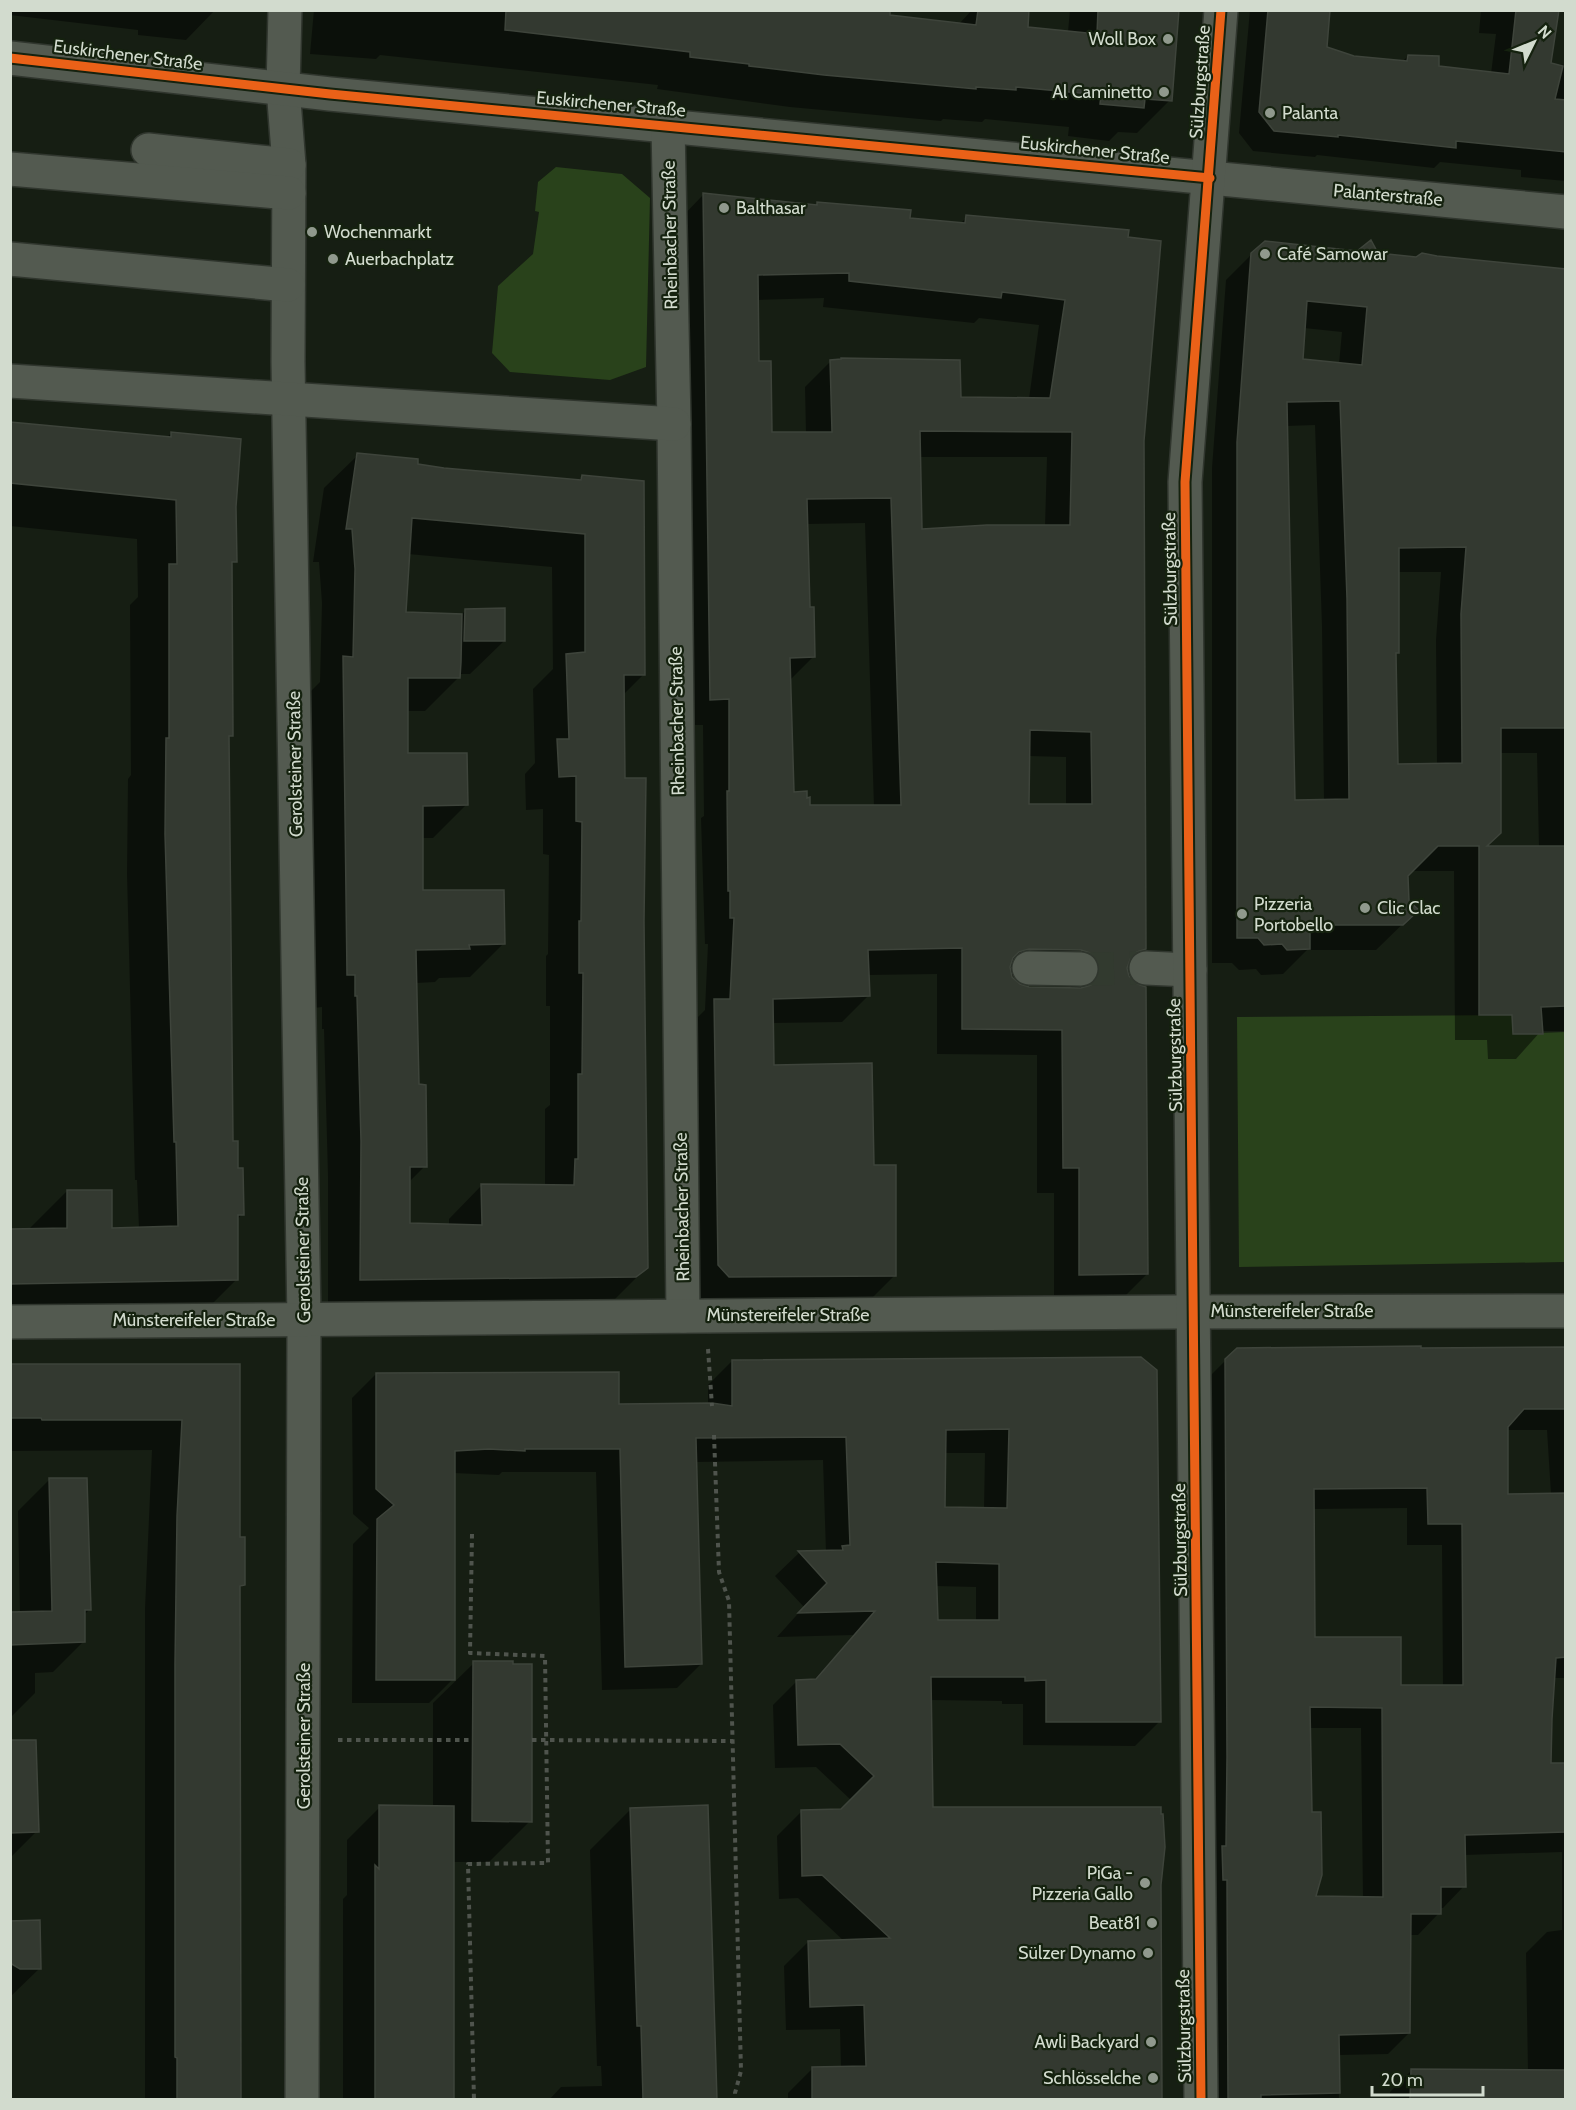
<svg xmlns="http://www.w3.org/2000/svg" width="1576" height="2110" font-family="Cabin,sans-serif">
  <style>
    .green { fill: #29421b }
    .shadow { fill: #0007; fill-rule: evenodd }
    .building { fill: #333930; stroke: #3e443b; stroke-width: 1.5; fill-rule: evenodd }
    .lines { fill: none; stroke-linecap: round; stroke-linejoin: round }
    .minor-tunnel { stroke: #323a2f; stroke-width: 33; stroke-dasharray: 33 16; stroke-linecap: butt }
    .minor-casing { stroke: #30362e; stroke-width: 36 }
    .path { stroke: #4f544d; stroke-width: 4; stroke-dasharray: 4.5 4.5; stroke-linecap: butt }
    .minor { stroke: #535a50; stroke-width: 33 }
    .cycleway-casing { stroke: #15220f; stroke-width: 13 }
    .cycleway { stroke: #ea6118; stroke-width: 9 }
    .poi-dot { fill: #90998d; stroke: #15220f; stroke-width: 2 }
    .labels { text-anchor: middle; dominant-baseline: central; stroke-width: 4.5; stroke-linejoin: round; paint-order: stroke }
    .poi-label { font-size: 18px; fill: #d2dbce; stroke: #15220f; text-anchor: end }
    .street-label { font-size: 18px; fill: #d2dbce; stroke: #15220f }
  </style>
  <rect width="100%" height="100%" fill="#161e13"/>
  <g class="green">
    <path d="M556 167 622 174 650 198 646 367 610 380 510 372 492 353 498 286 533 254 539 212 535 211 538 182Z"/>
    <path d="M1512 1015 1513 1034 1565 1032V1262L1239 1267 1237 1017Z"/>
  </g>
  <g class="shadow">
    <path d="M10 10H215L186 40 138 35V30L10 15Z"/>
    <path d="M314 10H802L888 16 959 24 972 10H1021L1026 28 1068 32 1070 10H1178L1170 100 1137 133 1118 132 1109 141 1068 136 1069 127 985 119 982 122 943 119 941 121 790 107 657 89 658 85 380 55 376 59 310 54Z"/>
    <path d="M1250 10H1328L1325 48 1354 58 1402 62 1408 56 1437 67 1491 74 1496 34 1479 33 1481 10H1558L1550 64 1566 65V181L1521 177V170L1440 162 1434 168 1317 155 1315 157 1253 151 1239 133Z"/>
    <path d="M703 195 814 206 818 203 909 219 960 224 967 217 1127 231 1143 441 1144 949 1126 967 1147 1274 1121 1300H1054V1193H1037V1055L937 1054V974L867 975 868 996 842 1022 772 1023V1066L873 1166 895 1275 869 1301 703 1302 692 1291 688 1027 705 1010 708 944H705L701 818 704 816 703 725H685L678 221ZM824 298 823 307 974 323 979 318 1039 325 1029 399 959 398 831 361 805 387 806 433 770 434 758 362 757 300ZM919 457H1047L1045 527 920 530ZM865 523 874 807H808L792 794 789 681 814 656 809 609 807 524ZM1028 756 1066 757V806H1028ZM1011 975 1055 976 1065 979 1073 989 1028 988 1019 986Z"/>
    <path d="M1252 254 1377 255 1437 258 1566 271V1031H1541L1516 1059H1488L1487 1040H1455L1454 871H1412L1407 876V902L1417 910 1376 950H1307L1283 974 1261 975 1256 969 1239 970 1232 963H1212V468L1226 280ZM1304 328 1342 332 1339 364 1302 361ZM1315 425 1322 626 1324 801H1294L1286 426ZM1398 572H1441L1436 640 1437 765H1397L1395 655 1398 652ZM1499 753H1537L1539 848H1485Z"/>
    <path d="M10 423 167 438 171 433 234 507 235 561 230 566 231 735 227 740 231 1142 237 1169 242 1214 237 1220 236 1280 197 1319 10 1322V1231L28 1230 67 1191 110 1229 139 1228 137 1180H135L127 874 128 779 131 775 130 605 138 597 137 539 10 526Z"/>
    <path d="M358 455 444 469 578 481 583 476 644 674 622 696 623 780 642 921 647 1267 613 1301 328 1312V1176L324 1029H322V1007L314 1008 310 692 320 682 322 603 319 562H313L324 488ZM408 554 552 567 553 669 533 689 535 763 525 774 526 810 543 809V854L549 855 548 954 546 956V1006H550V1105L545 1109V1186L482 1185 449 1219V1226L409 1225 408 1183 425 1166 417 1086 416 983 435 982 439 978 470 977 504 943 422 892V838H433L466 805 406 755V711H425L459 677V674H470L504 641 465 611 461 615 404 614Z"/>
    <path d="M1566 1348V1678H1553L1550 1764H1566V2100H1390V2092L1411 2071H1528L1526 1953 1547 1932 1562 1930V1852L1464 1855V1886L1443 1908H1439V1913L1418 1935H1410L1409 2033 1388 2054 1338 2055 1339 2100H1208L1204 1382 1226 1360ZM1507 1430H1547L1551 1494 1507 1495ZM1407 1508V1545H1442L1443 1686H1400L1314 1638 1313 1509ZM1309 1728H1361L1363 1898H1315Z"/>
    <path d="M1140 1358 1159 1722 1135 1746 1023 1745V1704H1002V1701L930 1700 932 1808 1160 1885 1161 2100H788V2093L812 2069 841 2068 840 2029 786 2030 784 1966 808 1942 844 1941 798 1898 779 1899 777 1836 801 1812 841 1811 851 1800 816 1767 775 1768 773 1705 797 1681H813L854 1635 777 1637 804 1607 775 1576 799 1553 826 1552 823 1460 695 1462 701 1664 677 1688 602 1690 596 1472H502L499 1475 453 1473V1679L429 1703H352L353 1544 369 1528 353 1514 352 1398 376 1374 617 1405H708V1385L732 1361ZM944 1453H985L984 1509 943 1508ZM935 1586 976 1587V1622H937Z"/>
    <path d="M239 1365 238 1538 243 1585 238 1590 239 2100H145V1609L152 1450 11 1451 10 1366Z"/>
    <path d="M49 1480 89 1610 84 1615V1641L53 1672 35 1673V1693L10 1718V1614H20L18 1511Z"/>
    <path d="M474 1663 530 1821 489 1862H453L452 2100H343V1899L347 1895V1840L380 1807H433V1703Z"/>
    <path d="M10 1784 37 1831 10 1858Z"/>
    <path d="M631 1809 716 2100H549L561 2087 602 2086 601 2066H597L590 1850Z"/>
    <path d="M10 1922 40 1968 10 1997Z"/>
  </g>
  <g class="building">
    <path d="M506 10H890V15L976 25 978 10H1029L1028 27 1097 34 1098 10H1179L1172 101 1145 99 1144 108 1100 104 1101 95 1016 87V90L976 87V89L824 75 749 66V64L690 57V52L505 30Z"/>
    <path d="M1268 10H1330L1327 47 1354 56 1407 61 1408 55 1439 56V66L1509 74 1516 10H1559L1551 63 1563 66 1555 99 1566 100V152L1456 141V148L1338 135V137L1274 131 1259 112Z"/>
    <path d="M703 193 817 205V202L911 210 910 218 965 223 966 215 1129 230 1128 237 1161 241 1144 441 1146 949 1137 952 1131 957 1127 968 1129 976 1135 983 1146 987 1148 1274 1079 1275V1168H1063L1062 1030 962 1029V948L868 950 870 996 773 999 774 1065 872 1063 874 1165H896V1276L729 1277 718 1265 714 999H730L734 918H730V891H728L727 791H729V699L710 700ZM849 273V281L1001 298 1002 292 1065 300 1050 398 961 397 960 360 841 358V359L830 360 832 432H772L771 361H759L758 275ZM920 431 1072 432 1070 525H987L922 529ZM891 498 901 805H810V797L807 798V791L794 792 790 658 815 657 814 607H810L807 499ZM1030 730 1091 732 1092 804H1029ZM1029 949 1081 950 1090 953 1098 960 1100 970 1097 978 1091 985 1081 988 1029 987 1020 984 1012 977 1010 967 1013 958 1019 952Z"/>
    <path d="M1371 240 1378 253 1416 257 1422 253 1437 256 1566 269V728H1501V833L1487 846H1566V1006L1541 1007 1543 1034H1513L1512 1015H1479V846H1438L1408 876 1409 901 1419 910 1403 925H1310V949L1287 950 1282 944 1264 945 1258 938H1237V442L1251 253 1265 241 1357 251ZM1307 301 1367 307 1362 365 1303 359ZM1340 401 1347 599 1349 799 1295 800 1287 402ZM1466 547 1461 614 1462 763 1398 764 1396 653H1399V548Z"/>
    <path d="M10 422 171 437V432L241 439 236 507 237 562H232L233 736H229L233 1141H238V1168H243L244 1215H238V1280L10 1284V1229L67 1228V1190H112V1228L178 1226 176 1142H174L165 834 166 738H169V564H177L176 500 10 483Z"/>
    <path d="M357 453 418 459V464L444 468 581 480 582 475 644 481 645 675H624L625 778H646L644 921 648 1268 636 1277 360 1280 361 1141 357 996H355V975H347L343 656 353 657 355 569 352 529H346ZM412 518 585 534V652L566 654 569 739H557L559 777 576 776V821L582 822 581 921H579V973H583L582 1074H578V1159H575L574 1185 481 1184 482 1225 410 1223V1167H427L426 1085 419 1084 416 950 470 949 469 945 505 944 504 890H423V806L468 805 467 753H408V678H460L461 662 462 614 406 612Z"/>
    <path d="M505 608V641H464L465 609Z"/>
    <path d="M1421 1346V1348L1566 1347V1409H1524L1508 1427V1494L1566 1493V1657L1556 1658 1552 1719 1551 1763H1566V1832L1465 1835 1466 1887H1441V1914H1411L1410 2033 1339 2035 1340 2093 1261 2095V2100H1228L1227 1880H1223L1222 1846H1226L1227 1757 1225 1359 1237 1348ZM1427 1488 1428 1524H1462L1463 1685H1401V1637H1315L1314 1489ZM1310 1707 1382 1708 1383 1897 1316 1896 1322 1875 1321 1812H1312Z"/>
    <path d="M1141 1357 1157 1370 1161 1722H1046V1680L1025 1681V1677H931L933 1807H1161V1814H1163L1165 1847 1161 1885 1162 2100H812V2067L866 2066 865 2038 864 2005 810 2007 808 1941 890 1938 822 1875 802 1876 801 1810 841 1809 874 1776 840 1744 798 1745 796 1680 816 1679 875 1611 798 1613 827 1583 798 1551 843 1550 842 1546 850 1545 846 1437 696 1438 702 1664 625 1667 620 1449H525V1451L489 1449 455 1451V1680H376L377 1519 394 1505 376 1489V1373L619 1372V1404L712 1403 732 1406V1360ZM1009 1429 1007 1508 945 1507 946 1430ZM936 1562 999 1564V1620H938Z"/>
    <path d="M10 1364H240V1537H245V1585L240 1586 241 2100H177V2058L175 2057V1664L177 1516 182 1420H42L41 1418H10Z"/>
    <path d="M49 1478H87L91 1610H85V1642L10 1645V1612L52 1611Z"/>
    <path d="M473 1661H513V1664H532V1822L472 1821Z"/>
    <path d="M10 1740H36L39 1832 10 1833Z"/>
    <path d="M379 1805 454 1806V2100H375V1865L379 1869Z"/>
    <path d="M708 1805 717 2100H643L641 2026H637L630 1808Z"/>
    <path d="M40 1920 41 1969H20L10 1963V1921Z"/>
    <path d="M1411 2069 1566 2070V2100H1410Z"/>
  </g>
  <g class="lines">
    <path class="minor-tunnel" d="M1081 969 1146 968"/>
    <g class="minor-casing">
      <g id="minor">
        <path d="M285 10 283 88 289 165 288 362 304 1319 302 2100"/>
        <path d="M10 58 330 94 1566 212"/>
        <path d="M668 126 674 424 683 1316"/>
        <path d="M148 150 289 165"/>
        <path d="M10 169 289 193"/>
        <path d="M10 259 288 285"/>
        <path d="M10 381 674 424"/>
        <path d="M1029 968 1081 969"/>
        <path d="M1146 968 1190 970"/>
        <path d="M10 1322 1176 1312 1566 1311"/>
        <path d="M1201 2100 1185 482 1221 10"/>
      </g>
    </g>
    <g class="path">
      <path d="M708 1349 712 1406"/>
      <path d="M714 1435 719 1572 729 1601 741 2071 735 2093V2100"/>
      <path d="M472 1534 470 1653 545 1656 548 1863 468 1864 474 2100"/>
      <path d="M338 1740H472"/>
      <path d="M532 1740 733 1741"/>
    </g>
    <use href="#minor" class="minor"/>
    <g class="cycleway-casing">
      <g id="cycleway">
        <path d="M10 58 330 94 1210 178"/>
        <path d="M1201 2100 1185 482 1221 10"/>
      </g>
    </g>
    <use href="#cycleway" class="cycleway"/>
  </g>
  <g class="poi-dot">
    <circle cx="1168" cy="39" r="6"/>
    <circle cx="1164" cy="92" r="6"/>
    <circle cx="1270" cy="113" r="6"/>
    <circle cx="724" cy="208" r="6"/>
    <circle cx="312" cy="232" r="6"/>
    <circle cx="1265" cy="254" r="6"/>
    <circle cx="333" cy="259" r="6"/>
    <circle cx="1365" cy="908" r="6"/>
    <circle cx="1242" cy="914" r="6"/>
    <circle cx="1145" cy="1883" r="6"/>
    <circle cx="1152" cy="1923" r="6"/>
    <circle cx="1148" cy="1953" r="6"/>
    <circle cx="1151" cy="2042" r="6"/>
    <circle cx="1153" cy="2078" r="6"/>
  </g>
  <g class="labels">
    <g class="poi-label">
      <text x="1156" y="39">Woll Box</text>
      <text x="1152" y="92">Al Caminetto</text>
      <text x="1282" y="113" text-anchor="start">Palanta</text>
      <text x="736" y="208" text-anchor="start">Balthasar</text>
      <text x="324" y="232" text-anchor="start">Wochenmarkt</text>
      <text x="1277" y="254" text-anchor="start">Café Samowar</text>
      <text x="345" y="259" text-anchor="start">Auerbachplatz</text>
      <text x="1254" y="904" text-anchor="start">Pizzeria<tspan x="1254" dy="21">Portobello</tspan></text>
      <text x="1377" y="908" text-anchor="start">Clic Clac</text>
      <text x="1133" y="1873">PiGa -<tspan x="1133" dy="21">Pizzeria Gallo</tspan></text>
      <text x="1140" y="1923">Beat81</text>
      <text x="1136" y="1953">Sülzer Dynamo</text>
      <text x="1139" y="2042">Awli Backyard</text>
      <text x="1141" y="2078">Schlösselche</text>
    </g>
    <g class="street-label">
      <text transform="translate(128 55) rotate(7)">Euskirchener Straße</text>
      <text transform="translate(1200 82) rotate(-86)">Sülzburgstraße</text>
      <text transform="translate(611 104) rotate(5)">Euskirchener Straße</text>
      <text transform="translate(1095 150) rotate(6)">Euskirchener Straße</text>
      <text transform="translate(1388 195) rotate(5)">Palanterstraße</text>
      <text transform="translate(670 235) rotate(-91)">Rheinbacher Straße</text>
      <text transform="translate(1170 569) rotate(-91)">Sülzburgstraße</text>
      <text transform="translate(677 721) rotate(-91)">Rheinbacher Straße</text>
      <text transform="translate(295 764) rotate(-91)">Gerolsteiner Straße</text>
      <text transform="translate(1175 1055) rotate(-91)">Sülzburgstraße</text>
      <text transform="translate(682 1207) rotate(-91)">Rheinbacher Straße</text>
      <text transform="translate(303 1250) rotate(-91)">Gerolsteiner Straße</text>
      <text x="1292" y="1311">Münstereifeler Straße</text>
      <text x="788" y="1315">Münstereifeler Straße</text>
      <text x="194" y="1320">Münstereifeler Straße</text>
      <text transform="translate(1180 1540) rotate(-91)">Sülzburgstraße</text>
      <text transform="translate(304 1736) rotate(-90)">Gerolsteiner Straße</text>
      <text transform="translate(1184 2026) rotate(-91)">Sülzburgstraße</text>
    </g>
  </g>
  <rect width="1576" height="2110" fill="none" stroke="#d2dbce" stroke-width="24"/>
  <g transform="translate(1534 42) rotate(47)" stroke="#15220f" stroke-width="4.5" paint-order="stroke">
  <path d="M0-4.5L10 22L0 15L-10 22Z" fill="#d2dbce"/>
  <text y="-9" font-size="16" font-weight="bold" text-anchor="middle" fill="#d2dbce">N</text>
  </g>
  <path d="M1372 2086v9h111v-9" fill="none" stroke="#d2dbce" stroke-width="3"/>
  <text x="1381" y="2086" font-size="18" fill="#d2dbce" stroke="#15220f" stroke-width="4.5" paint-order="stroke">20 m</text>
</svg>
